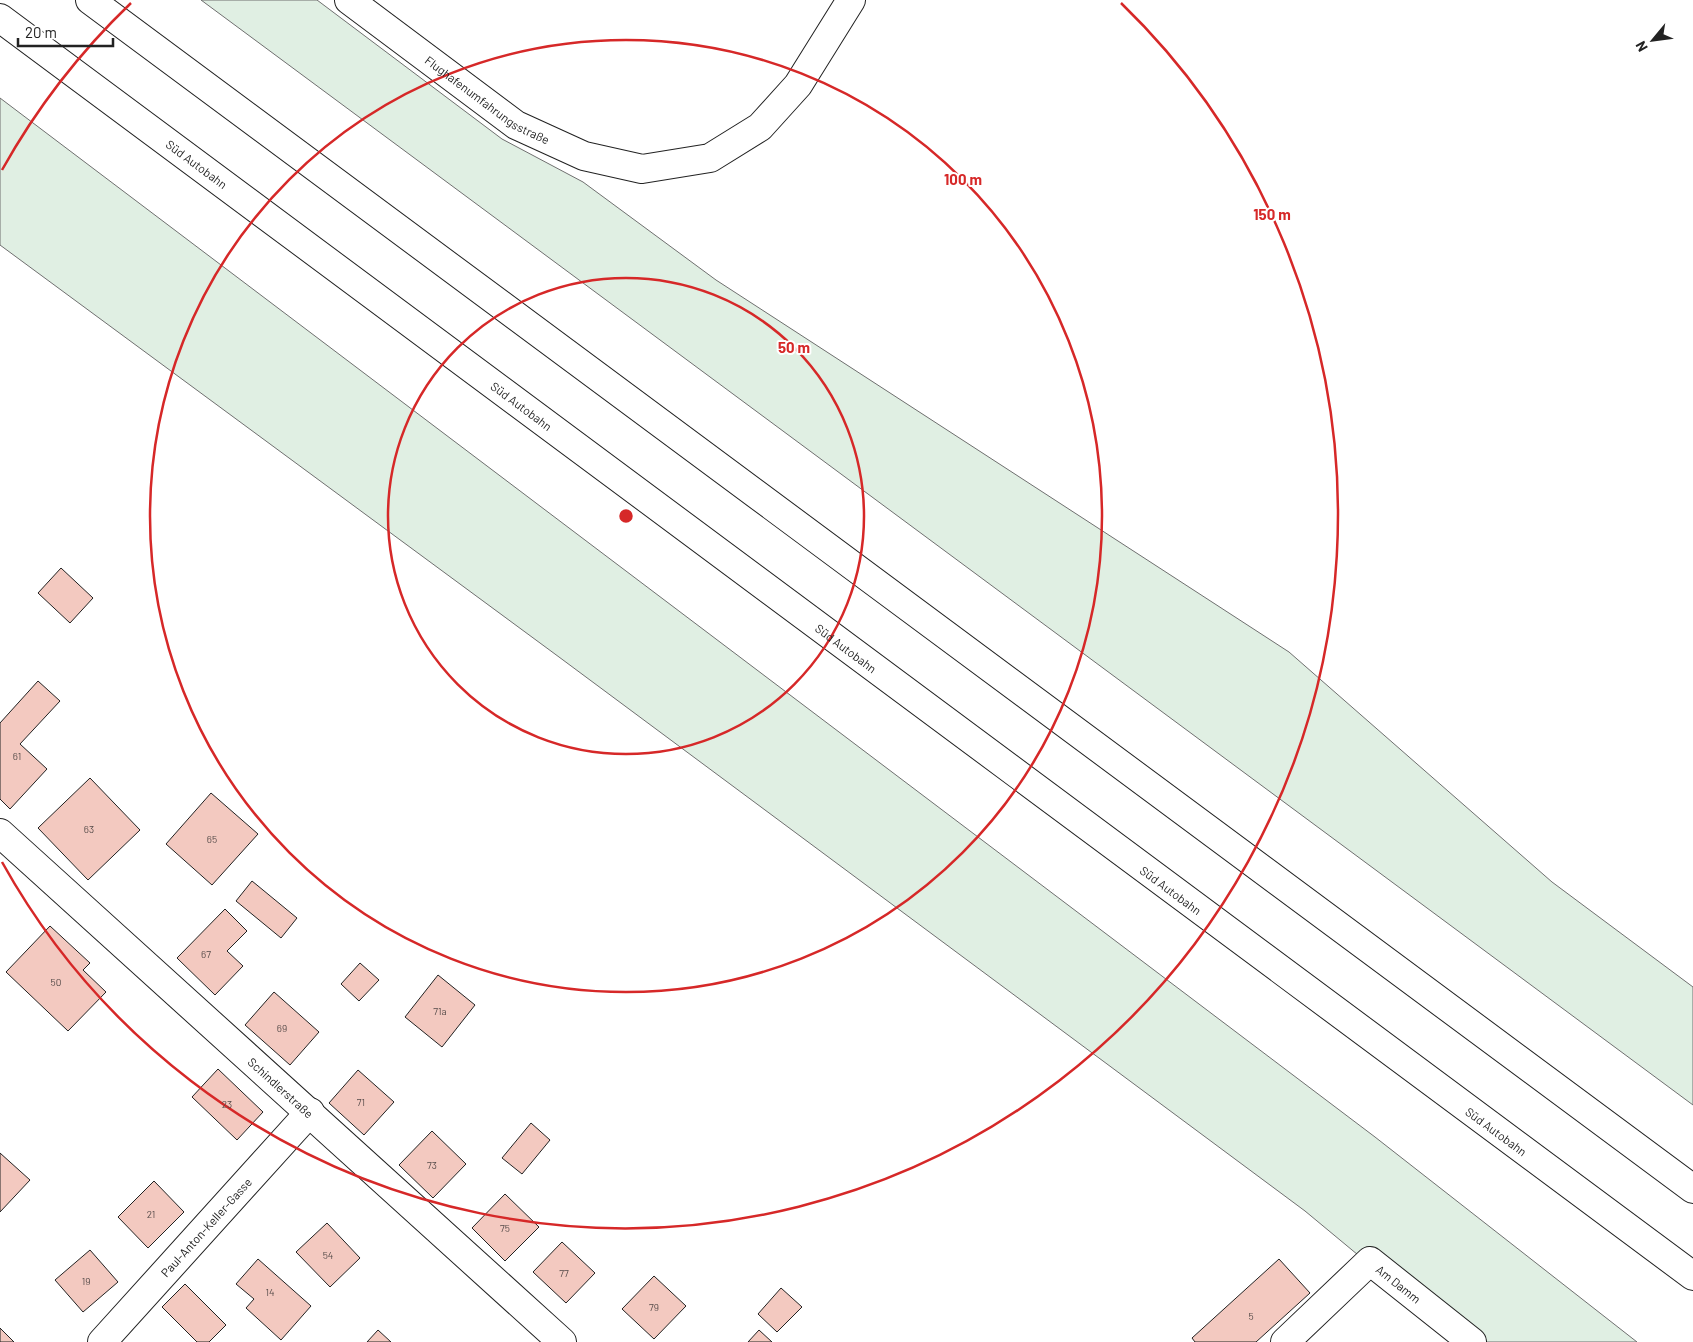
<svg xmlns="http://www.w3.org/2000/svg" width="1693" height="1342" font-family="Barlow,sans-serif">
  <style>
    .green { fill: #e0efe3; stroke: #6f6f6f }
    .building { fill: #f3c9c0; stroke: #222 }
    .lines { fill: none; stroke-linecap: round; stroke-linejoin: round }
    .minor-casing { stroke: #222; stroke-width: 30 }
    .highway-casing { stroke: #222; stroke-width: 30 }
    .minor { stroke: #fff; stroke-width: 28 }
    .highway { stroke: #fff; stroke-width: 28 }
    .ring { fill: none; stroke: #d62828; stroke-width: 2.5 }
    .labels { text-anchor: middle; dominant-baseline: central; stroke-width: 4; stroke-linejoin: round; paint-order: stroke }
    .number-label { font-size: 10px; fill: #564c4a }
    .street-label { font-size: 12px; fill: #222; stroke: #fff }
    .centre { fill: #d62828; stroke: #fff; stroke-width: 2.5 }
    .ring-label { font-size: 15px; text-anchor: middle; font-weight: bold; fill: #d62828; stroke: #fff; stroke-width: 4; stroke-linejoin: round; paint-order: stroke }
  </style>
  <rect width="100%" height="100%" fill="#fff"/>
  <g class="green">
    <path d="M201 0H317L502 139 583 182 716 280 1289 652 1552 882 1693 987V1105Z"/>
    <path d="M0 98 1375 1137 1637 1342H1463L1305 1211 559 657 0 245Z"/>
  </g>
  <g class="building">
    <path d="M61 568 93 598 70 623 38 593Z"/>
    <path d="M38 681 60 701 20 744 47 769 10 809 0 799V723Z"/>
    <path d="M90 778 140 830 88 880 38 828Z"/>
    <path d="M211 793 258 834 212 885 166 844Z"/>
    <path d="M252 881 297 918 281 938 236 901Z"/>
    <path d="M225 909 247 931 227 951 243 966 215 995 177 958Z"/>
    <path d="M50 926 90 963 83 970 106 992 68 1031 6 972Z"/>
    <path d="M360 963 379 980 359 1001 341 984Z"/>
    <path d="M438 975 475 1005 442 1047 405 1017Z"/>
    <path d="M274 992 319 1032 290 1065 245 1025Z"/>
    <path d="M218 1069 263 1112 237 1140 192 1097Z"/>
    <path d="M358 1070 394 1102 364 1135 329 1103Z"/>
    <path d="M531 1123 550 1140 522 1174 502 1158Z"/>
    <path d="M432 1131 466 1164 433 1198 399 1165Z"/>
    <path d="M0 1153 30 1180 0 1212Z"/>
    <path d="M154 1181 184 1212 148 1248 118 1217Z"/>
    <path d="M505 1194 539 1227 505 1261 472 1228Z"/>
    <path d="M327 1223 360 1258 330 1287 296 1252Z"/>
    <path d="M562 1242 595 1273 566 1303 533 1272Z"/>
    <path d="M90 1250 118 1282 83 1312 55 1280Z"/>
    <path d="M258 1259 311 1306 281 1340 246 1308 254 1299 236 1284Z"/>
    <path d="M1279 1259 1310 1293 1256 1342H1195L1192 1338Z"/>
    <path d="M654 1276 686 1306 654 1339 622 1309Z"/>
    <path d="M185 1284 226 1325 209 1342H197L162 1307Z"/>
    <path d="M781 1288 802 1307 777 1332 758 1314Z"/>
    <path d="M0 1328 14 1342H0Z"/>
    <path d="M378 1330 391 1342H367Z"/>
    <path d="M759 1330 772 1342H748Z"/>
  </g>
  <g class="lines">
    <g class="minor-casing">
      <g id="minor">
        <path id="s1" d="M349 0 516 125 584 156 642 169 710 158 760 127 798 85 851 0"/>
        <path id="s2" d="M0 833 562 1342"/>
        <path id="s3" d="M102 1342 310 1112"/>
        <path id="s4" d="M1285 1342 1370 1261 1472 1342"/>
      </g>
    </g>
    <g class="highway-casing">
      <g id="highway">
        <path d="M90 0 1693 1189"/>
        <path id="s5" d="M0 18C565 436 1126 860 1693 1276"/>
      </g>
    </g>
    <use href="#minor" class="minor"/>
    <use href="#highway" class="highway"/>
  </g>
  <g class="ring">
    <circle cx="626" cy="516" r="238"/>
    <circle cx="626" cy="516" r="476"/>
    <path d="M2 170A713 713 0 0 1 131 3M1121 3A713 713 0 1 1 2 862"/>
  </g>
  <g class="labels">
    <g class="number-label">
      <text x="17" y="756">61</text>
      <text x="89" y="829">63</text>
      <text x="212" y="839">65</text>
      <text x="206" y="954">67</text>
      <text x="56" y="982">50</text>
      <text x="440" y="1011">71a</text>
      <text x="282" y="1028">69</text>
      <text x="361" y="1102">71</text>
      <text x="227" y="1104">23</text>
      <text x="432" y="1165">73</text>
      <text x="151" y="1214">21</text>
      <text x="505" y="1228">75</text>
      <text x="328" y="1255">54</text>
      <text x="564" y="1273">77</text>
      <text x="86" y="1281">19</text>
      <text x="270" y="1292">14</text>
      <text x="654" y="1307">79</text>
      <text x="1251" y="1316">5</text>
    </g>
    <g class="street-label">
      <text stroke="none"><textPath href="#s1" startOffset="171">Flughafenumfahrungsstraße</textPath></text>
      <text stroke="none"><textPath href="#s5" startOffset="245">Süd Autobahn</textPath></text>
      <text stroke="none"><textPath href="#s5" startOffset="650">Süd Autobahn</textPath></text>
      <text stroke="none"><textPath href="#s5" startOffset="1055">Süd Autobahn</textPath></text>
      <text stroke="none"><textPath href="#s5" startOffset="1460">Süd Autobahn</textPath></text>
      <text stroke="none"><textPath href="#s2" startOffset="379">Schindlerstraße</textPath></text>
      <text stroke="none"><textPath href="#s5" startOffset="1865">Süd Autobahn</textPath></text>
      <text stroke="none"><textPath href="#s3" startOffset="155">Paul-Anton-Keller-Gasse</textPath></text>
      <text stroke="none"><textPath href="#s4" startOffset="154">Am Damm</textPath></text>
    </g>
  </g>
  <circle cx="626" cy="516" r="8" class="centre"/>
  <g class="ring-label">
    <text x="963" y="185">100 m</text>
    <text x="1272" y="220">150 m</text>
    <text x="794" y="353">50 m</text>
  </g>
  <g transform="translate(1653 40) rotate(241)" stroke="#ffffff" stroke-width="4" paint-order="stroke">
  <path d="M0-4L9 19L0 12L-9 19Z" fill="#222222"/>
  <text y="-8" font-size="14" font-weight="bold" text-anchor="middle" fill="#222222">N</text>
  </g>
  <path d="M18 38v8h95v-8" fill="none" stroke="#222222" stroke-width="2.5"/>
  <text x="25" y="38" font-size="15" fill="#222222" stroke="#ffffff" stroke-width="4" paint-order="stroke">20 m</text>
</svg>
